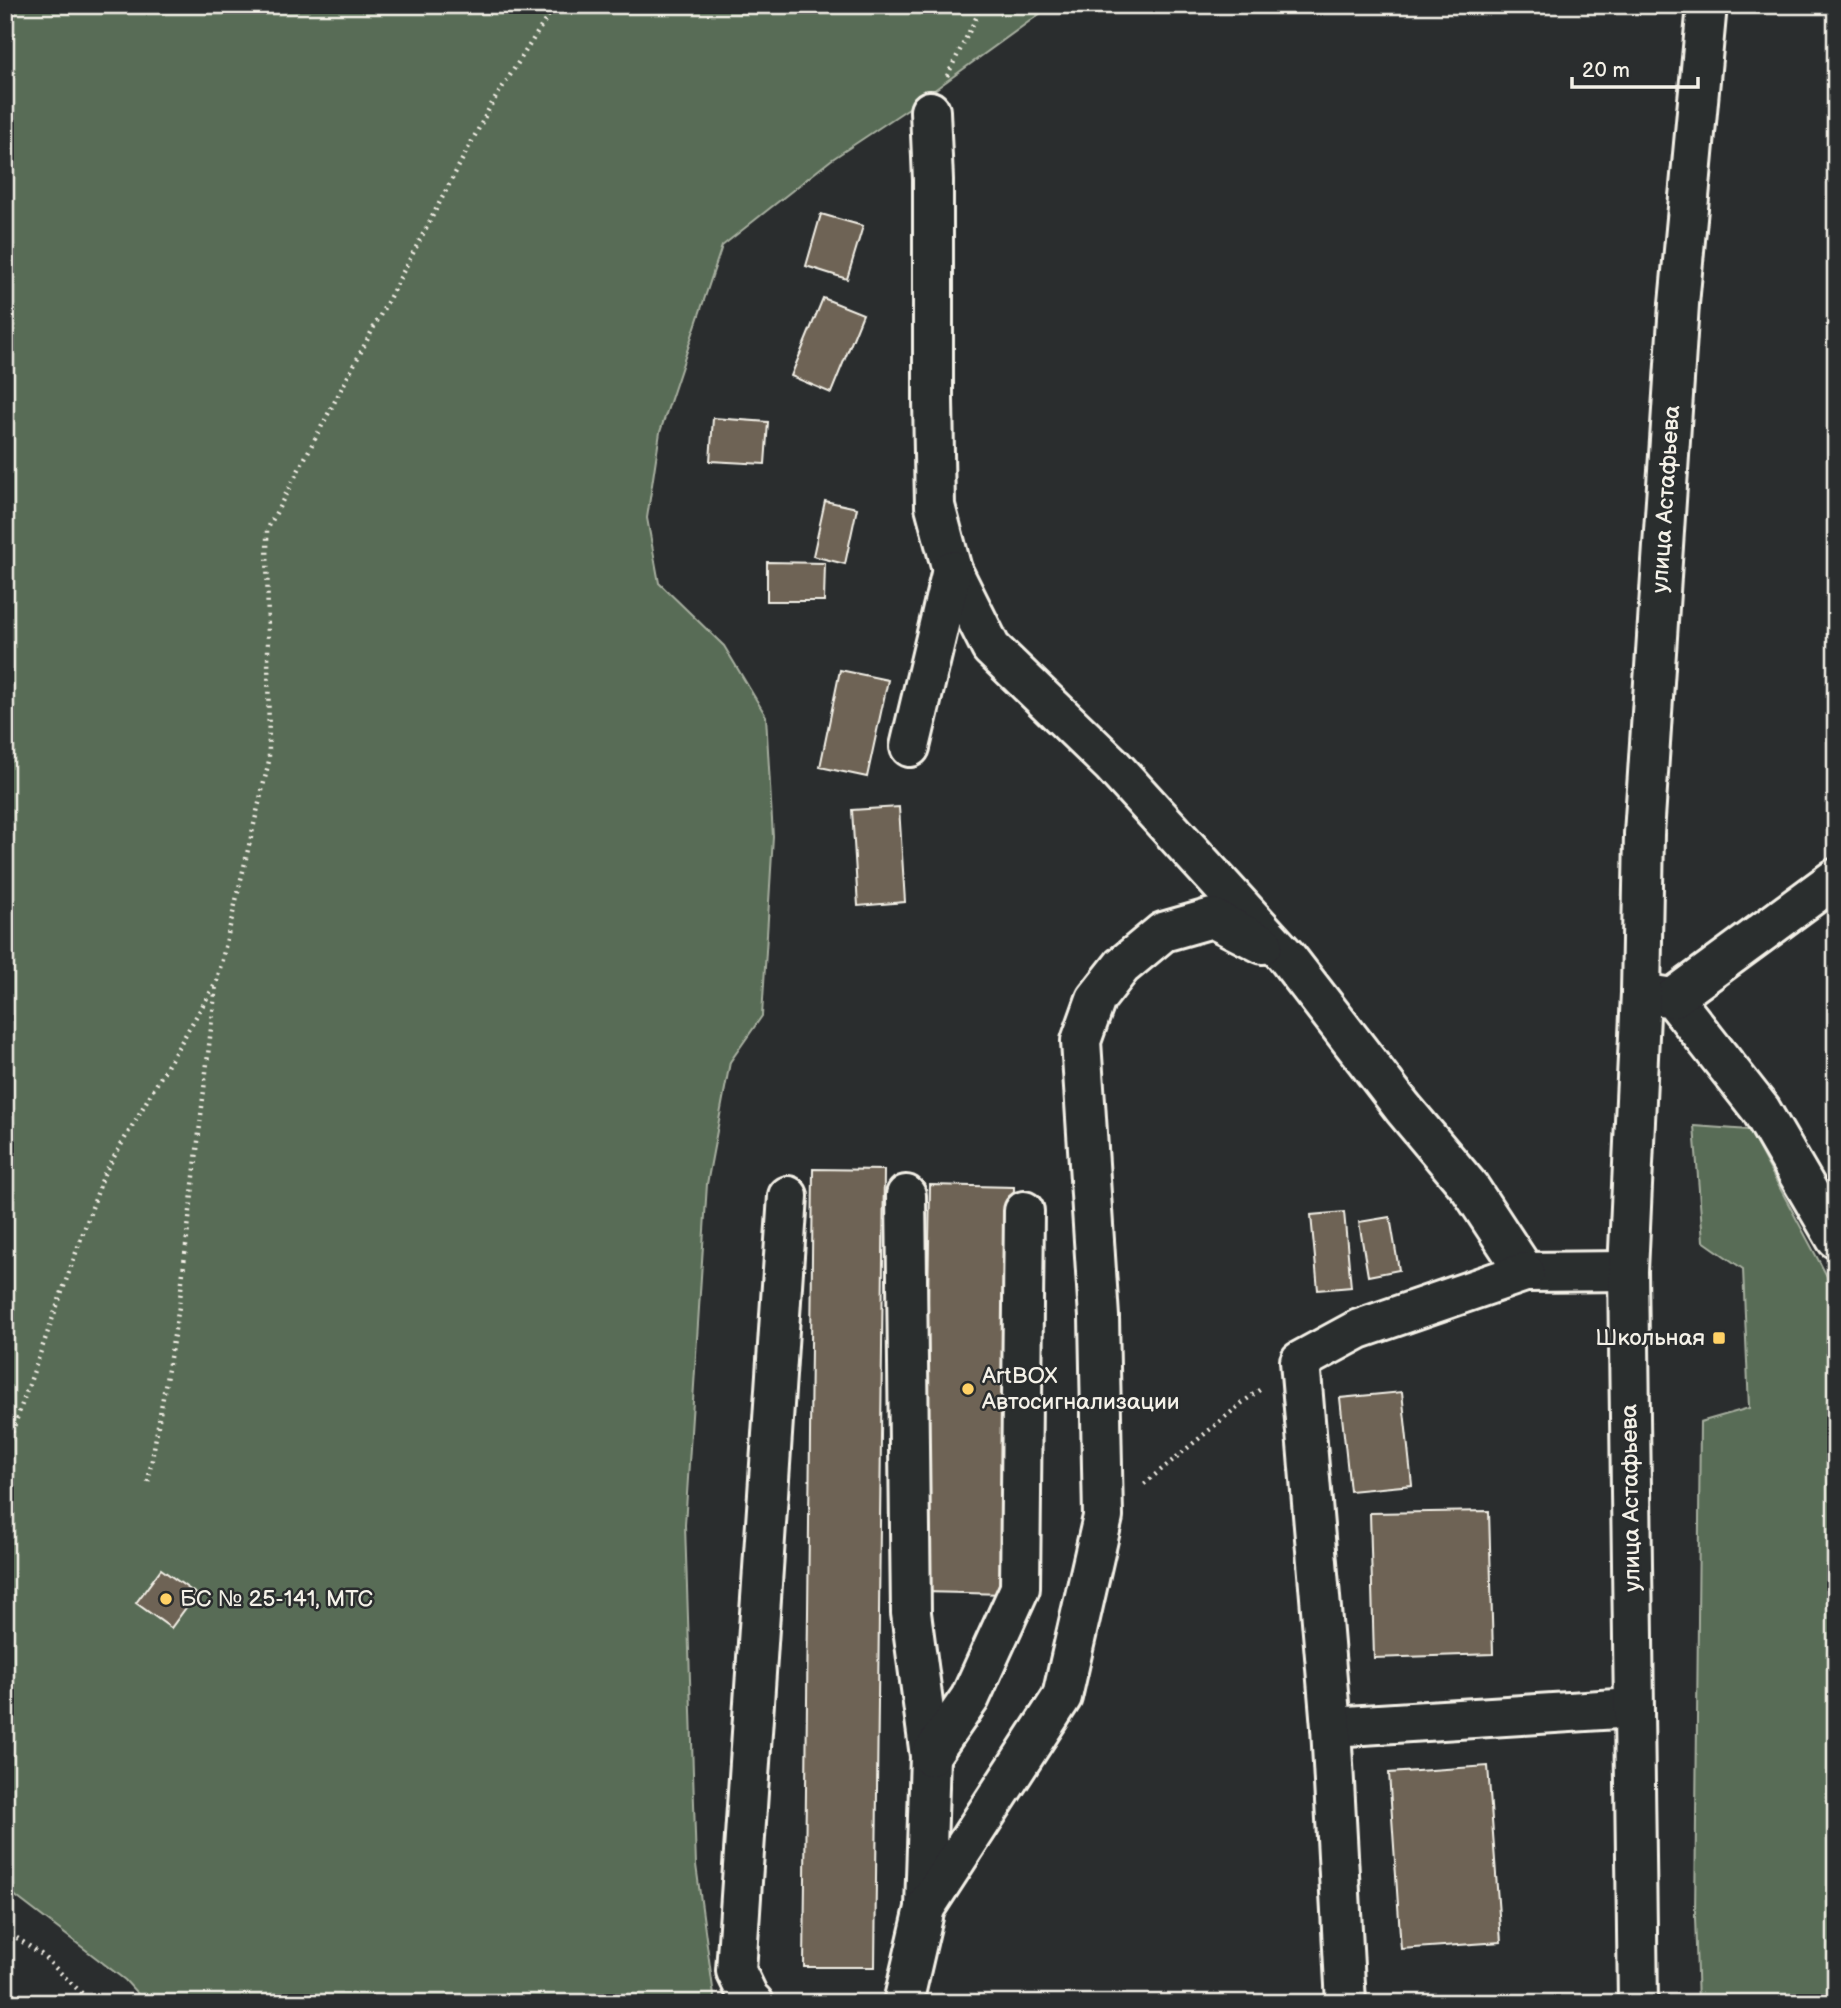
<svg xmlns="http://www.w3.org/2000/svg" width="1841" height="2008" font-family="'Balsamiq Sans',sans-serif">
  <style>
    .green { fill: #596c56; stroke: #a6ae9f; stroke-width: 2 }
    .building { fill: #6e6354; stroke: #f4f1e8; stroke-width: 2 }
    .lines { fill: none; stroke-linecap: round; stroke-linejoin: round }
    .minor-casing { stroke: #f4f1e8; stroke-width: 44 }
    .major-casing { stroke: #f4f1e8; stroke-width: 44 }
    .path { stroke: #f4f1e8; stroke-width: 4.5; stroke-dasharray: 2 5; stroke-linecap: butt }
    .minor { stroke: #2a2d2e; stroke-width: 38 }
    .major { stroke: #2a2d2e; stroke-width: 38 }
    .poi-dot { fill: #ffd166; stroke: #2a2d2e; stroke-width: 2.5 }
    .labels { text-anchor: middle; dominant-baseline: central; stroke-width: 5; stroke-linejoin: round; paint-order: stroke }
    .street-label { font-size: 23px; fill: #f4f1e8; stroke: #2a2d2e }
    .poi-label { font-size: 23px; fill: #f4f1e8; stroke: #2a2d2e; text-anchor: start }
  </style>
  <rect width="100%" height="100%" fill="#2a2d2e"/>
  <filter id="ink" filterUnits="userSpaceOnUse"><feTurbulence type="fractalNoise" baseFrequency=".0143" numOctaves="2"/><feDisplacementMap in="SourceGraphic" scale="14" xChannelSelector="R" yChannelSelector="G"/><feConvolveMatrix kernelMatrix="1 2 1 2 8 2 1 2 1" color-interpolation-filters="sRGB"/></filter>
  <g filter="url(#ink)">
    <g class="green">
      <path d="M5 5H1052L915 104 831 160 722 246 660 432 647 518 659 583 724 646 766 716 773 837 762 1016 730 1062 707 1184 685 1525 696 1865 715 2003H146L125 1980 5 1888Z"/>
      <path d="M1694 1126 1749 1130 1836 1293V2003H1698L1695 1917 1700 1422 1749 1408 1743 1269 1703 1241Z"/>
    </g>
    <g class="building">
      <path d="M821 214 863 226 847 279 806 266Z"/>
      <path d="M823 298 863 314 831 393 791 376Z"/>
      <path d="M713 418 768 422 765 464 710 461Z"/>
      <path d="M825 501 857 508 845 564 813 556Z"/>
      <path d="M767 562 825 563 824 601H767Z"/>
      <path d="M840 670 888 680 867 777 820 767Z"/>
      <path d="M899 807 905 902 858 906 852 810Z"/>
      <path d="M813 1169 884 1170 875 1967H804Z"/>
      <path d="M930 1185 1014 1187 1006 1594 923 1592Z"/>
      <path d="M1344 1212 1351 1287 1318 1290 1311 1215Z"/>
      <path d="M1390 1217 1399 1270 1368 1276 1359 1222Z"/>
      <path d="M1402 1392 1412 1485 1350 1491 1340 1398Z"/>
      <path d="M1489 1511 1493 1654 1374 1658 1370 1513Z"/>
      <path d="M161 1569 196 1594 171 1628 136 1603Z"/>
      <path d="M1488 1766 1501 1942 1401 1949 1389 1773Z"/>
    </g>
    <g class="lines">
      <g class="minor-casing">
        <g id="minor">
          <path d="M930 111 933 180V400L935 506 952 570 991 648 1111 764 1286 956 1403 1108 1470 1188 1525 1272 1628 1271"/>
          <path d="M910 747 952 570"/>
          <path d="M1641 993 1673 998 1761 1110 1836 1239"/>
          <path d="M1673 998 1836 878"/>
          <path d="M906 1195 911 1613 930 1756 925 1908"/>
          <path d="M1331 1727 1633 1708"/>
          <path d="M930 1756 970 1698 1020 1588 1024 1211"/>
          <path d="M754 2003 749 1998 736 1971 788 1196"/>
          <path d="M903 2003 925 1908 1062 1697 1103 1517 1099 1317 1081 1041 1096 999 1122 966 1163 932 1212 918 1263 944"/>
          <path d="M1346 2003 1331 1727 1300 1361 1359 1329 1525 1272"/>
        </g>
      </g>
      <g class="major-casing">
        <g id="major">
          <path id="s1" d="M1638 2003 1628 1271 1641 993 1644 834 1679 304 1707 5"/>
        </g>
      </g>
      <g class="path">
        <path d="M947 76 977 16 978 5"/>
        <path d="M5 1452 104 1174 217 981 269 761 267 530 491 105 555 5"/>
        <path d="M148 1482 179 1307 216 985"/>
        <path d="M1144 1484 1242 1403 1262 1388"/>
        <path d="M5 1930 41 1954 92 2003"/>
      </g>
      <use href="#minor" class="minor"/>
      <use href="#major" class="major"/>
    </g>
  </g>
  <g class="poi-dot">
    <rect x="1712" y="1331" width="14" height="14" rx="3.5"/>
    <circle cx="968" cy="1389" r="7"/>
    <circle cx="166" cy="1599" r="7"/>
  </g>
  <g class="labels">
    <g class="street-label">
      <text stroke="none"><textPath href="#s1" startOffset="1505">улица Астафьева</textPath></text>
      <text transform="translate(1631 1498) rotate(-91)">улица Астафьева</text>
    </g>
    <g class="poi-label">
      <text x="1705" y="1338" text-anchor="end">Школьная</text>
      <text x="982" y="1376">ArtBOX<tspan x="982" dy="26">Автосигнализации</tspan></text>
      <text x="180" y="1599">БС № 25-141, МТС</text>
    </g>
  </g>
  <rect width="1841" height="2008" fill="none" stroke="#2a2d2e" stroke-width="28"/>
  <rect x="14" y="14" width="1813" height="1980" fill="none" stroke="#f4f1e8" stroke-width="2.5" filter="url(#ink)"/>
  <path d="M1572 77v10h126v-10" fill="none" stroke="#f4f1e8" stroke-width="3.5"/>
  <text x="1582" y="77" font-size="21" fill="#f4f1e8" stroke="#2a2d2e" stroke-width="5" paint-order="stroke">20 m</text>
</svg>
